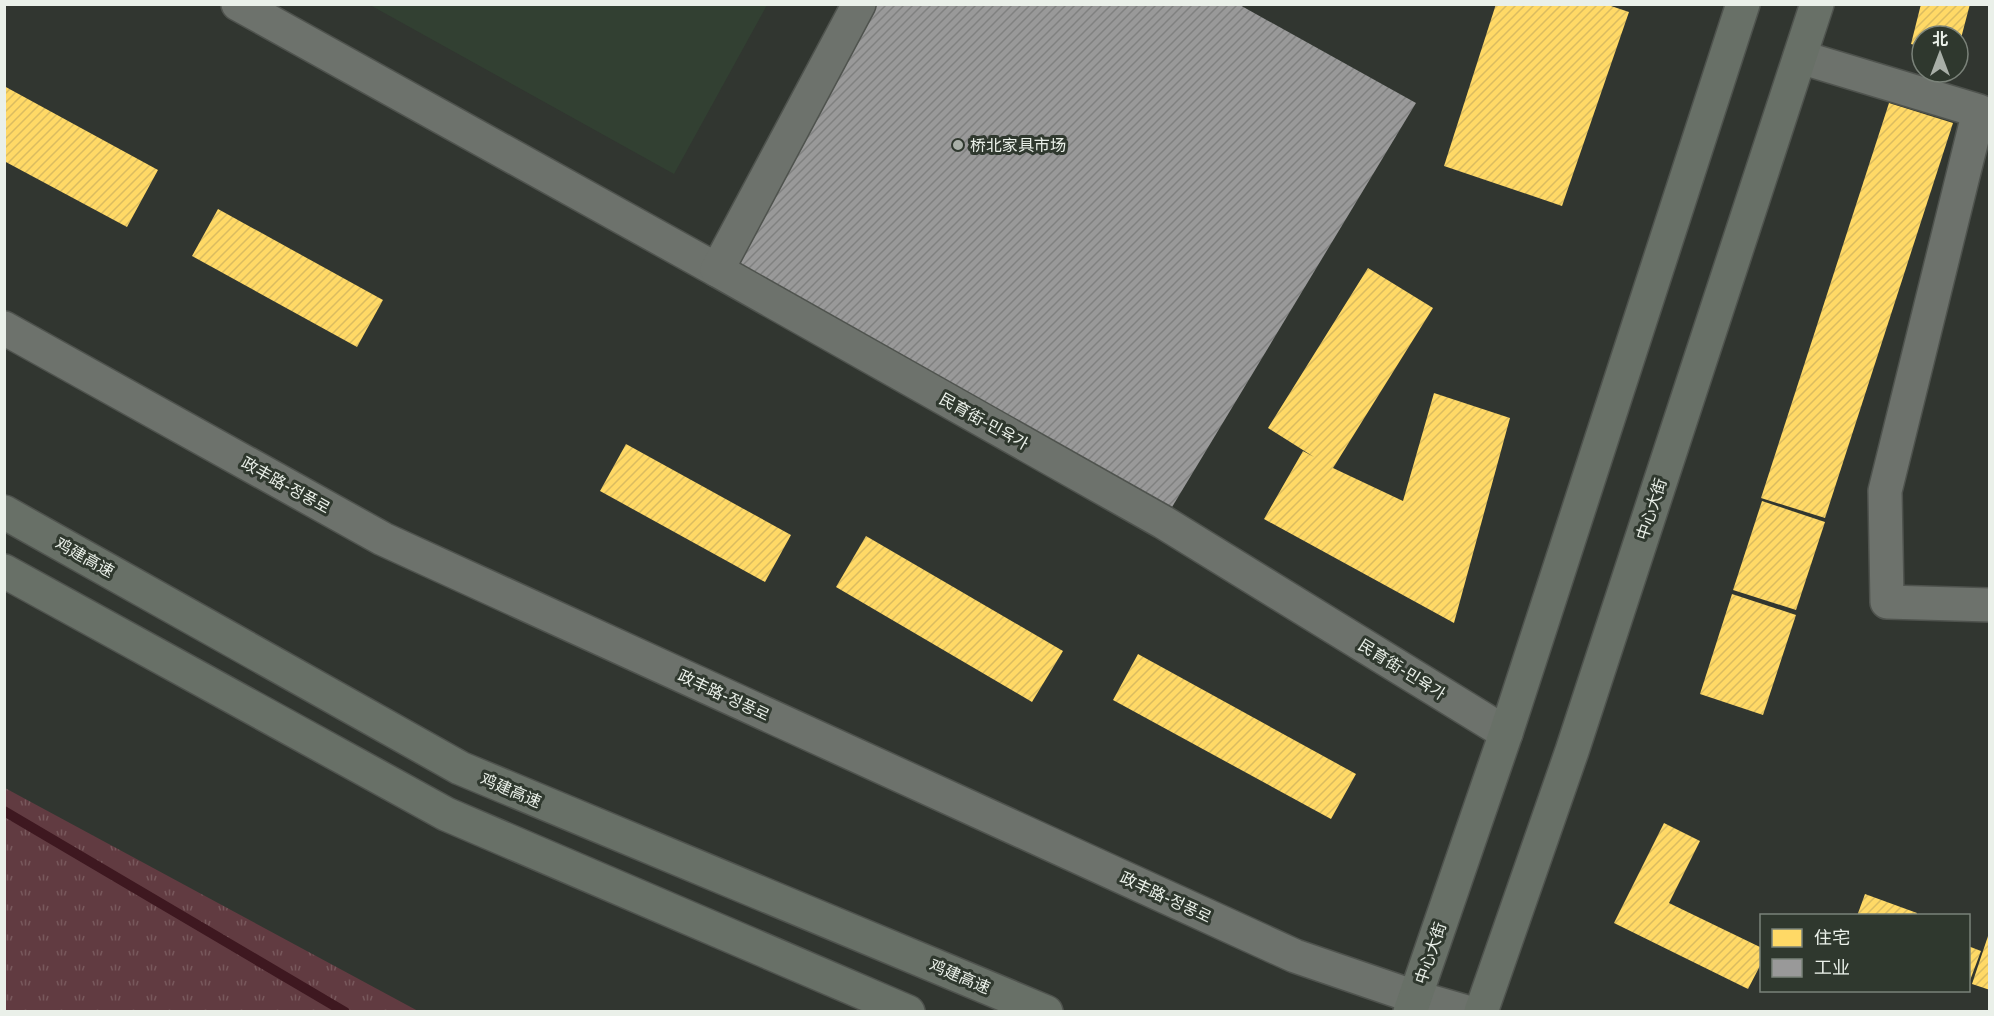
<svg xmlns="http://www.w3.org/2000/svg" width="1994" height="1016" font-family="'IBM Plex Sans','Noto Sans SC','Noto Sans KR',sans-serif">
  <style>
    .built { fill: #324032 }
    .grass { fill: url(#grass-tufts) }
    .homes { fill: url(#homes-hatch) }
    .industry { fill: url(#industry-hatch) }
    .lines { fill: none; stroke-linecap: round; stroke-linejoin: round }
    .stream { stroke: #3e1820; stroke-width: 10 }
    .minor-casing { stroke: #4f534e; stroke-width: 36 }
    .highway-casing { stroke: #4f534e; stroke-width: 36 }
    .minor { stroke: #6d726c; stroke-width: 33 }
    .highway { stroke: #687067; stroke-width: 33 }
    .poi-dot { fill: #a9afa8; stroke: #2f382e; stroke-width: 2 }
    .labels { text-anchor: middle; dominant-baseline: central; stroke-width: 6; stroke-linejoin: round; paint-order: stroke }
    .poi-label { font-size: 16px; fill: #eaf0e9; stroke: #2f382e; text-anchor: start }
    .street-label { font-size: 16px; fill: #eaf0e9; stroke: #2f382e }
  </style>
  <defs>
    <pattern id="grass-tufts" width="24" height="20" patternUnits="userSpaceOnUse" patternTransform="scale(1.5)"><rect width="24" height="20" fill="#613b41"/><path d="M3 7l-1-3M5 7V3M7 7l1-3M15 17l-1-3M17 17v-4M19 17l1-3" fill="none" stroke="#78585c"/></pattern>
    <pattern id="homes-hatch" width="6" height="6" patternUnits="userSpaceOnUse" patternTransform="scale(1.5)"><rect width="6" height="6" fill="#ffd966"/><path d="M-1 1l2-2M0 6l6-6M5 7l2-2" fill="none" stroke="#dabc60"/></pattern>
    <pattern id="industry-hatch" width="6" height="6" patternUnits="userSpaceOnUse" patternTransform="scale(1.5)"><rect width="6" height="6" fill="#999"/><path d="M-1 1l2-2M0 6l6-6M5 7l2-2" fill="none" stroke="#808180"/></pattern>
  </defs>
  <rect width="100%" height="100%" fill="#313630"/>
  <path class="built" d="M370 5H767L674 174Z"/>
  <path class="grass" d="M4 788H5L418 1011H5Z"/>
  <g class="homes">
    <path d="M1496 4H1605L1629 12 1562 206 1444 166Z"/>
    <path d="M1921 4H1970L1959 46 1958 36H1922V47L1911 44Z"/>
    <path d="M4 86 158 170 127 227 4 161Z"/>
    <path d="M1889 103 1953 123 1825 518 1761 498Z"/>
    <path d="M218 209 383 300 357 347 192 256Z"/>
    <path d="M1368 268 1433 308 1333 468 1403 501 1434 393 1510 418 1454 623 1264 519 1303 451 1314 457 1268 428Z"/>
    <path d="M626 444 791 535 765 582 600 491Z"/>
    <path d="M1762 501 1825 522 1796 610 1733 590Z"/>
    <path d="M866 536 1063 651 1032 702 836 587Z"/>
    <path d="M1732 594 1796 615 1763 715 1700 694Z"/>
    <path d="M1138 654 1356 774 1331 819 1113 700Z"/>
    <path d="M1664 823 1700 841 1669 903 1762 948V962L1748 989 1614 923Z"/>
    <path d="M1865 894 1917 913 1916 916H1857Z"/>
    <path d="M1989 933H1990V990L1972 984Z"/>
    <path d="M1968 946 1981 951 1969 983H1968Z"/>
  </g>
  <path class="industry" d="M875 4H1238L1416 103 1163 522 717 270Z"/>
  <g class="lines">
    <path class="stream" d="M4 811 345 1012"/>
    <g class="minor-casing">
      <g id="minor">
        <path d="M238 4 717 270"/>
        <path d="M859 4 717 270 1163 522 1506 733"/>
        <path d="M1800 57 1979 111 1885 491 1887 602 1990 605"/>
        <path d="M4 328 383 539 1295 956 1415 997 1467 1012"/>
      </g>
    </g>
    <g class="highway-casing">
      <g id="highway">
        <path d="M4 512 460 768 1046 1012"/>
        <path d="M4 571 446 814 908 1012"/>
        <path d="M1410 1012 1506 733 1743 4"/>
        <path d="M1481 1012 1572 751 1817 4"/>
      </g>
    </g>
    <use href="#minor" class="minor"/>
    <use href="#highway" class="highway"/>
  </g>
  <circle class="poi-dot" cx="958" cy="145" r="6"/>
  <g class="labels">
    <g class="poi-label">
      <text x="970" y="145">桥北家具市场</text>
    </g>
    <g class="street-label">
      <text transform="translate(984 421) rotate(29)">民育街-민육가</text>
      <text transform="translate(286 485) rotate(29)">政丰路-정풍로</text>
      <text transform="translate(1651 509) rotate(-72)">中心大街</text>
      <text transform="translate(85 557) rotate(29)">鸡建高速</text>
      <text transform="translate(1402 669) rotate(32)">民育街-민육가</text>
      <text transform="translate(724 695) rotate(25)">政丰路-정풍로</text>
      <text transform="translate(511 790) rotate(23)">鸡建高速</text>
      <text transform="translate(1166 897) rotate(25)">政丰路-정풍로</text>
      <text transform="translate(1430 953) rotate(-71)">中心大街</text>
      <text transform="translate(960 976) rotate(23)">鸡建高速</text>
    </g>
  </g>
  <rect width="1994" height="1016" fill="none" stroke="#eaf0e9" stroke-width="12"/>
  <rect x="1760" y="914" width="210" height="78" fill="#2f382e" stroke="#7a8279" stroke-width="1.5"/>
  <rect x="1772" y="929" width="30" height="18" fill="#ffd966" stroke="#7a8279" stroke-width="1.5"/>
  <text x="1814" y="944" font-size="18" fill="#eaf0e9">住宅</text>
  <rect x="1772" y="959" width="30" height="18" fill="#999999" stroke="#7a8279" stroke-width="1.5"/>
  <text x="1814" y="974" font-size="18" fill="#eaf0e9">工业</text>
  <g transform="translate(1940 54)"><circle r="28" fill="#2f382e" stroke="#7a8279" stroke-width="1.5"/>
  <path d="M0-4.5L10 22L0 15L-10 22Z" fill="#a9afa8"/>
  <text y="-9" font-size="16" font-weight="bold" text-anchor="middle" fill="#eaf0e9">北</text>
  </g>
</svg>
